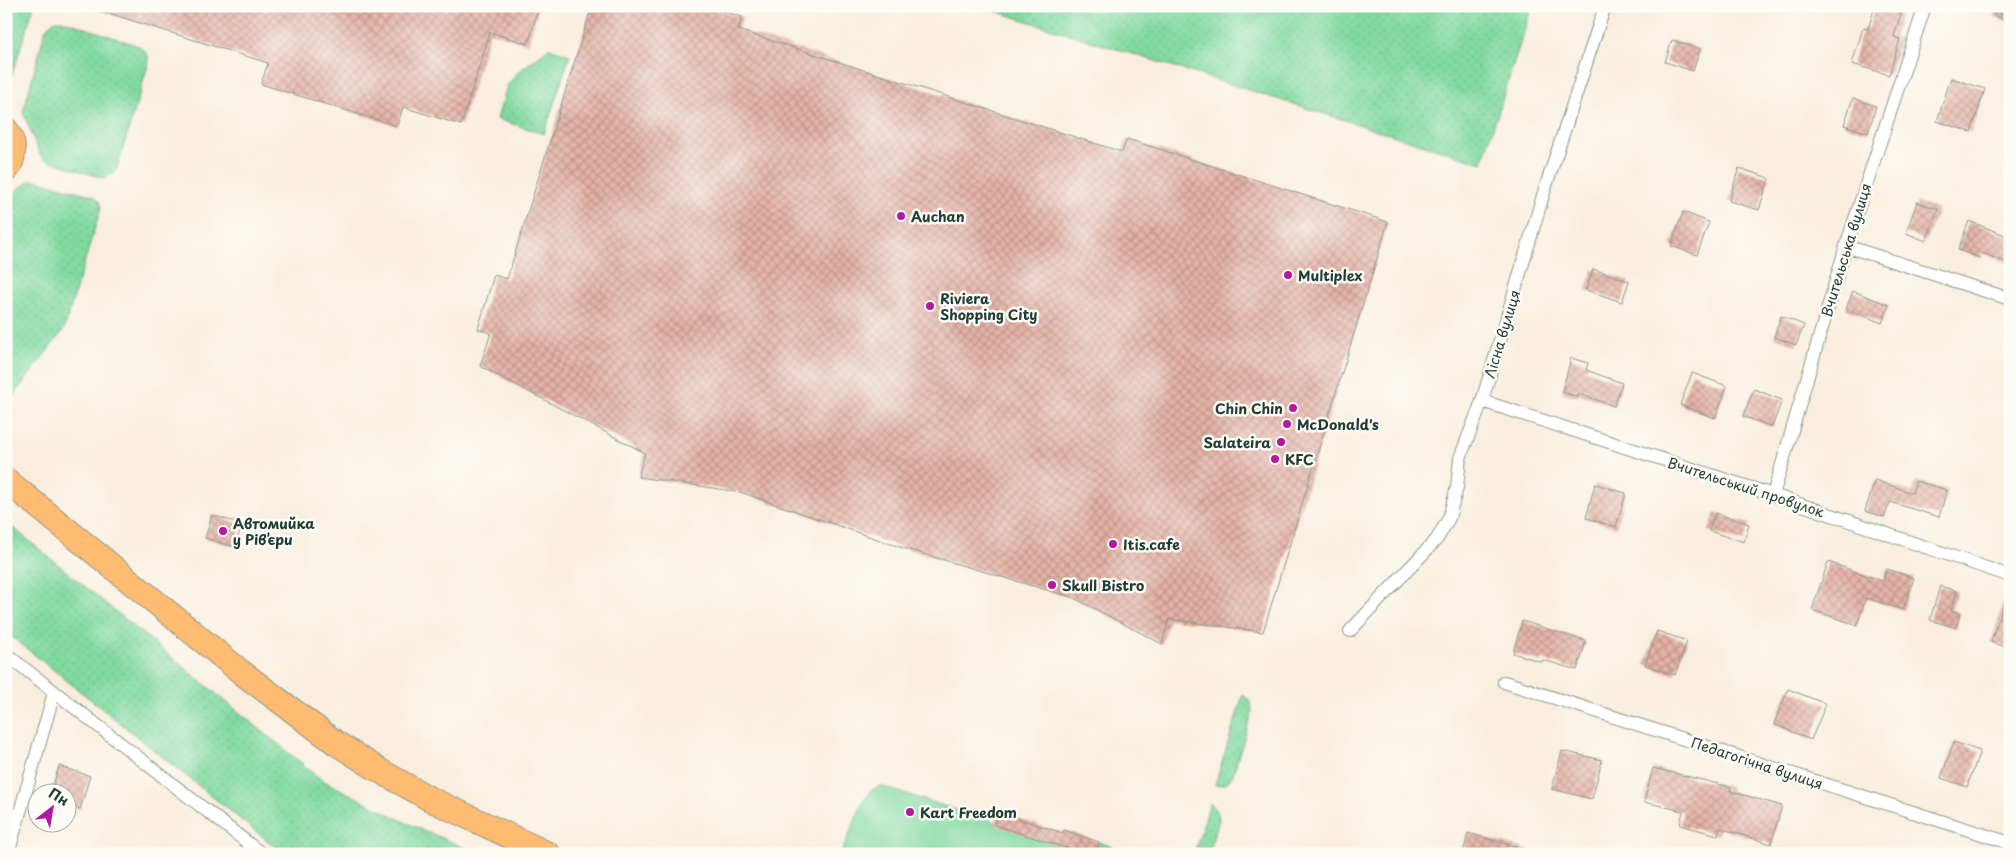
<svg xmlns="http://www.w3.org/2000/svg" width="2016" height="860" font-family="'Playpen Sans',sans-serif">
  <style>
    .green { fill: url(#green-dots); stroke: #508b6a }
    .pitch { fill: #80d99f; stroke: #508b6a }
    .building { fill: url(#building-cross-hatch) }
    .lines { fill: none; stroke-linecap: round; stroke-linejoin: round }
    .street-casing { stroke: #8c9689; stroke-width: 14 }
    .primary-casing { stroke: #8c9689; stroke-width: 23 }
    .highway-casing { stroke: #8c9689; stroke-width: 26 }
    .street { stroke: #fff; stroke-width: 12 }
    .primary { stroke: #febb71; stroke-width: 21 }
    .highway { stroke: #febb71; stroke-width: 24 }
    .poi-dot { fill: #b5179e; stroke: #fdfcf7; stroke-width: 2 }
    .labels { text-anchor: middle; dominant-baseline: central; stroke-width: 5; stroke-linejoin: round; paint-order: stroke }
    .poi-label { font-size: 14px; font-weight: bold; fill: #1f3d34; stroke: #fdfcf7; text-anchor: start }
    .street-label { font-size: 14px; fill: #1f3d34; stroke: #fdfcf7 }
  </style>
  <defs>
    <pattern id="green-dots" width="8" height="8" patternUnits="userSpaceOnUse" patternTransform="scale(1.25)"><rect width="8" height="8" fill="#80d99f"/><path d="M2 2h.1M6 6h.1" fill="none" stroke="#6ebb8a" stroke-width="1.8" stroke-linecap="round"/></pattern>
    <pattern id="building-cross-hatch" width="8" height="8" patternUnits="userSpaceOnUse" patternTransform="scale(1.25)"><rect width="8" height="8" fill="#e5b2a6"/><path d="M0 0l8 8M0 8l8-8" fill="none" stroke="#b99288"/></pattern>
  </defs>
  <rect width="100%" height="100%" fill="#fdfcf7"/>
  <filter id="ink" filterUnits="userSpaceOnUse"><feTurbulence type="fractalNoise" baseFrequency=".02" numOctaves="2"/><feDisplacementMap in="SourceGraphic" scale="10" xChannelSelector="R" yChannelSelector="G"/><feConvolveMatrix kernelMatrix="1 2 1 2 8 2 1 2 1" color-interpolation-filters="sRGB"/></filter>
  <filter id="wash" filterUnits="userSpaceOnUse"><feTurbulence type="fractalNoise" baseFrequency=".0096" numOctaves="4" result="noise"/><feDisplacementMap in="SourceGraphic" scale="20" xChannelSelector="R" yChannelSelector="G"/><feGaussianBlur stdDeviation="1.12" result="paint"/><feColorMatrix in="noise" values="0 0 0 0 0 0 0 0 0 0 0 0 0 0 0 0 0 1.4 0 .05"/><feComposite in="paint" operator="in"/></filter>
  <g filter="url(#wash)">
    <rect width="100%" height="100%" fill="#f9eede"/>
    <g class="green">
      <path d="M6 6H34L6 93Z"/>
      <path d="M979 6H1532L1482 163Z"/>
      <path d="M55 20H62L139 46C146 51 148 54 149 62L117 168 113 174 102 178 44 159 40 155 23 112 46 28Z"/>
      <path d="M549 48 570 55 544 134 497 119 507 86 518 72Z"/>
      <path d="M31 180 39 181 94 196 99 201 101 208 64 329 15 394 6 402V198Z"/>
      <path d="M6 522 322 780 407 823 479 854H284L6 632Z"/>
      <path d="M1243 695C1250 699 1252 705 1252 713L1233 774C1229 783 1225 785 1215 785Z"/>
      <path d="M1210 803 1218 813 1219 820 1208 854H1194Z"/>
    </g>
    <g class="pitch">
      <path d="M880 786 995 822 1085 854H841L863 802 871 791Z"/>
      <path d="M1099 842 1131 854H1096Z"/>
    </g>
    <g id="blocks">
      <g class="building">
        <path d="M96 6H539L528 44 490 32 461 125 403 107 397 126 261 84 268 63 95 9Z"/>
        <path d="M592 6H706L742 17 738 30 1122 152 1127 139 1388 222 1263 632 1169 619 1162 644 1074 598 903 548 740 492 638 477 645 453 480 366 491 333 478 329 494 275 507 279Z"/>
        <path d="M1875 6H1903L1894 37 1900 39 1889 75 1852 64 1863 28 1868 29Z"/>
        <path d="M1998 6H2010V22L1994 16Z"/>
        <path d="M1672 40 1700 49 1693 71 1665 62Z"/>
        <path d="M1951 78 1985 89 1971 132 1937 121Z"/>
        <path d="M1853 98 1876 106 1868 133 1844 125Z"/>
        <path d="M1739 168 1769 178 1759 210 1729 201Z"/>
        <path d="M1917 202 1938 209 1926 241 1906 233Z"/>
        <path d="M1683 212 1709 222 1697 255 1671 246Z"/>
        <path d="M1969 221 2010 237V264L1982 253 1980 258 1958 250Z"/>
        <path d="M1593 269 1629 281 1622 302 1586 290Z"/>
        <path d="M1853 291 1889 305 1882 323 1846 309Z"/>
        <path d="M1781 316 1804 325 1796 345 1774 337Z"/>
        <path d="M1571 358 1588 363 1586 370 1622 383 1614 406 1579 394 1578 397 1562 392Z"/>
        <path d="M1692 373 1727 386 1715 418 1680 405Z"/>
        <path d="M1754 389 1782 400 1772 427 1743 416Z"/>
        <path d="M1875 480 1912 493 1916 481 1947 490 1939 517 1890 502 1884 517 1865 511Z"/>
        <path d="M1595 484 1626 493 1616 527 1586 518Z"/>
        <path d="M1715 513 1749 524 1744 542 1709 531Z"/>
        <path d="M212 515 242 524 235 547 205 538Z"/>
        <path d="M1828 562 1883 581 1887 569 1914 578 1903 610 1866 598 1857 625 1812 610Z"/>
        <path d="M1940 586 1957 591 1951 610 1960 613 1956 628 1930 620Z"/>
        <path d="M2007 593H2010V649L1991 642Z"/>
        <path d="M1522 621 1586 641 1577 670 1543 660 1542 662 1513 653Z"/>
        <path d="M1657 631 1687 641 1675 675 1645 665Z"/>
        <path d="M1788 689 1826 704 1811 740 1774 724Z"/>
        <path d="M1954 742 1980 751 1967 787 1941 778Z"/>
        <path d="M1562 751 1602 760 1592 799 1552 789Z"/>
        <path d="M59 766 90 776 80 809 68 805V792H51Z"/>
        <path d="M1653 768 1731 787 1730 791 1782 806 1771 844 1720 828 1718 835 1680 825 1683 811 1644 802Z"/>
        <path d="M1000 809 1017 815 1016 818 1063 833 1064 830 1099 842 1096 854H1085L994 825Z"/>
        <path d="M1468 833 1528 850V854H1463Z"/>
      </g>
    </g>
  </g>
  <g filter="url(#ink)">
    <use href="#blocks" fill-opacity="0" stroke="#8c9689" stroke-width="1"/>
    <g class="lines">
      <g class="street-casing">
        <g id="street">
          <path d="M1846 246 2010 299"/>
          <path d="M1482 401 1773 495 2010 576"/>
          <path d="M1773 495 1846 246 1925 6"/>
          <path d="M1350 631 1437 539 1449 518 1457 487 1460 458 1482 401 1544 192 1605 6"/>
          <path d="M6 654 262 854"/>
          <path d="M1504 682 2010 843"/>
          <path d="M8 854 54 693"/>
        </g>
      </g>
      <g class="primary-casing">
        <path id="primary" d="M6 127C17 141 18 159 6 173"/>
      </g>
      <g class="highway-casing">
        <path id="highway" d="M6 480 241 672 336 743 382 772 430 799 548 854"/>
      </g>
      <use href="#street" class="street"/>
      <use href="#primary" class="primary"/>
      <use href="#highway" class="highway"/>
    </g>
  </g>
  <g class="poi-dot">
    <circle cx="901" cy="216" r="5"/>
    <circle cx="1288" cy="275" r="5"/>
    <circle cx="930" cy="306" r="5"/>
    <circle cx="1293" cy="408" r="5"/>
    <circle cx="1287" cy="424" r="5"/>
    <circle cx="1281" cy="442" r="5"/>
    <circle cx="1275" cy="459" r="5"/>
    <circle cx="223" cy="531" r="5"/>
    <circle cx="1113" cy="544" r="5"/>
    <circle cx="1052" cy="585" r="5"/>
    <circle cx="910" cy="812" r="5"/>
  </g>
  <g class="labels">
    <g class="poi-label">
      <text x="911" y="216">Auchan</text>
      <text x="1298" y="275">Multiplex</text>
      <text x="940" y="298">Riviera<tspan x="940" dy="16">Shopping City</tspan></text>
      <text x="1283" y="408" text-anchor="end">Chin Chin</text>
      <text x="1297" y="424">McDonald's</text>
      <text x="1271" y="442" text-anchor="end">Salateira</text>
      <text x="1285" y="459">KFC</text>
      <text x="233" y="523">Автомийка<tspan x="233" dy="16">у Рівʼєри</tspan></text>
      <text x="1123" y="544">Itis.cafe</text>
      <text x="1062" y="585">Skull Bistro</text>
      <text x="920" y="812">Kart Freedom</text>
    </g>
    <g class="street-label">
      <text transform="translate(1846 250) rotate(-73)">Вчительська вулиця</text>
      <text transform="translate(1502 334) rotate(-73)">Лісна вулиця</text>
      <text transform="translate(1746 487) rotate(18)">Вчительський провулок</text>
      <text transform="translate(1757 763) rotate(18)">Педагогічна вулиця</text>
    </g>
  </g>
  <rect width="2016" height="860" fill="none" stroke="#fdfcf7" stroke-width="25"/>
  <g transform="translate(52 808) rotate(31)"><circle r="24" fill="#fdfcf7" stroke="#a4b0a9"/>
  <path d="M0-4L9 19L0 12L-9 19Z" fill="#b5179e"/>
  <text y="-8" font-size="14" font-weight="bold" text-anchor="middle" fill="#1f3d34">Пн</text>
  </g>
</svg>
